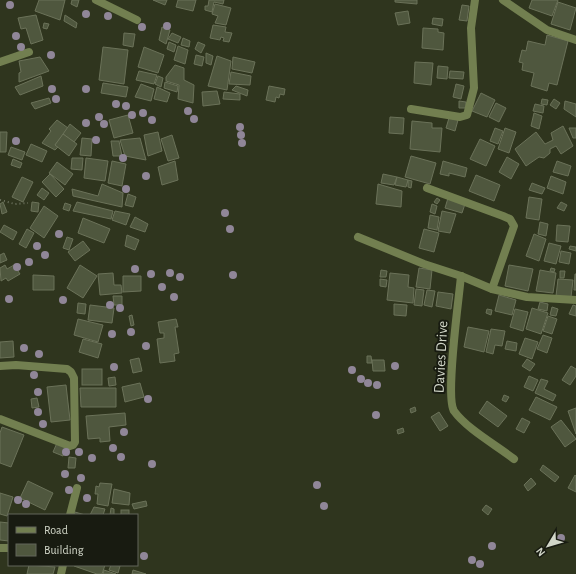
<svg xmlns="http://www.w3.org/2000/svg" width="576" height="574" font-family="'Alegreya Sans',sans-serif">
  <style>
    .building { fill: #4f573e; stroke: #6b7259 }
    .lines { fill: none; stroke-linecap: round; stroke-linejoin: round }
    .path { stroke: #707662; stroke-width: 2; stroke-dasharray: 1 3; stroke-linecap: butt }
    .minor { stroke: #727f50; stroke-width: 8 }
    .tree { fill: #908698 }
    .labels { text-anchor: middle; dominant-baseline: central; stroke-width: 4; stroke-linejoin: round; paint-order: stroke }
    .street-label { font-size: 15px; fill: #d1d6c8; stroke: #181b11 }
  </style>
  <rect width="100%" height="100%" fill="#2f351e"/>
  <g class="building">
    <path d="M39 0H65L60 20 35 11Z"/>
    <path d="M72 0H79L77 7 71 4Z"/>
    <path d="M153 0H167L165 5Z"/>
    <path d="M178 0H196L193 11 176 7Z"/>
    <path d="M209 0H224L223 4 214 2 212 12 205 10V6H208Z"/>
    <path d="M395 0H417V4L395 2Z"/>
    <path d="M532 0H558L552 16 529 8Z"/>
    <path d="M558 2 576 8 570 30 551 24Z"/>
    <path d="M215 4 231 8 226 25 215 23 218 16 212 14Z"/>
    <path d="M462 5 469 6 467 21 459 20Z"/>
    <path d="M408 11 410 23 398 25 395 13Z"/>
    <path d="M36 15 43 40 31 44 26 28 21 29 18 18Z"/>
    <path d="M65 15 77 23 76 28 64 21Z"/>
    <path d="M433 18 443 19 442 26 432 24Z"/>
    <path d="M44 23 49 24 47 29 43 28Z"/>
    <path d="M213 25 226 27 225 32 232 33 229 42 223 41 224 38 221 37 220 40 210 38Z"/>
    <path d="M162 27 170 30 166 44 159 40Z"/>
    <path d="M423 28 438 29V32L444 33 443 50 422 48Z"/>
    <path d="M124 33 135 34 133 47 123 45Z"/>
    <path d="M172 33 181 37 178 43 168 39Z"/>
    <path d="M547 35 568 41 557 85 549 83 547 91 531 86 534 73 522 70 523 63 519 62 522 50 526 51 528 41 545 45Z"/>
    <path d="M183 38 190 41 189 47 181 45Z"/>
    <path d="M169 42 176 45 174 52 167 49Z"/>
    <path d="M198 42 205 45 201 53 195 49Z"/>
    <path d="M178 46 188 50 185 64 174 60Z"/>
    <path d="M103 47 128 50 124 84 99 80Z"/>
    <path d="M144 47 164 55 158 73 138 67Z"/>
    <path d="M206 53 213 56 211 65 206 63Z"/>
    <path d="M196 55 204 57 202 66 194 64Z"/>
    <path d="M217 56 231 61 227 90 208 86Z"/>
    <path d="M40 57 49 71 19 82V73L21 72 19 61Z"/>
    <path d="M233 57 255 62 252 73 232 69Z"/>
    <path d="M415 62 433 63 431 85 414 83Z"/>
    <path d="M175 65 184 68V80L194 85 193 103 178 99 179 85 166 81V77Z"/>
    <path d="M438 66 448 67 447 79 437 78Z"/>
    <path d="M139 71 157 75 154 84 136 80Z"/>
    <path d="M450 71 464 72 463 79 449 78Z"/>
    <path d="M231 72 251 76 250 85 229 84Z"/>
    <path d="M41 76 43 86 20 95 15 87Z"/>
    <path d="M158 76 163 78 161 87 155 84Z"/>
    <path d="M165 82 178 86 177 92 164 88Z"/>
    <path d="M103 83 128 87 126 97 101 93Z"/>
    <path d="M141 84 154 89 151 101 135 97Z"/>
    <path d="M456 84 464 86 461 99 453 97Z"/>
    <path d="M236 86 248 90 247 96 232 90Z"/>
    <path d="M269 86 285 89 284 95 280 94 279 98 276 97 275 102 266 100Z"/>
    <path d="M157 87 170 93 167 102 154 99Z"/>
    <path d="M217 91 220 104 203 106 202 92Z"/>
    <path d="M224 92 240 94V100L223 99Z"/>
    <path d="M481 93 495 100 487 117 472 111Z"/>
    <path d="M49 98 51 103 35 109 31 103Z"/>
    <path d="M542 99 548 100 547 105 541 104Z"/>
    <path d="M554 99 560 103 556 109 550 105Z"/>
    <path d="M459 101 466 102V108H459Z"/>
    <path d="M565 101 576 104V117L564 109Z"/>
    <path d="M496 103 506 108 499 122 489 117Z"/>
    <path d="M535 104 544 106 543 113 533 111Z"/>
    <path d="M534 113 542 116 539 129 531 126Z"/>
    <path d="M128 115 133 133 114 138 109 120Z"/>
    <path d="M390 117 404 118 403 134 389 133Z"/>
    <path d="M449 118 458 120 455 131 446 128Z"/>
    <path d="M57 120 68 128 55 145 58 147 55 150 42 143 51 131 49 129Z"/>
    <path d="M412 121 432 123V128H442L440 152 410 149Z"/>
    <path d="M70 124 81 133 74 142 63 134Z"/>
    <path d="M563 126 573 146 561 154 556 146 550 149V153L544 158 539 157 526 166 515 149 536 132 545 144 553 140 551 133Z"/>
    <path d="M495 128 503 131 498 144 490 141Z"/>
    <path d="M505 128 516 132 509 153 498 149Z"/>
    <path d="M569 128H576V138H573Z"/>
    <path d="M0 132H7L6 152H0Z"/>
    <path d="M158 132 162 151 148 156 144 135Z"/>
    <path d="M63 134 77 144 69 156 55 145Z"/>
    <path d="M172 135 179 158 168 161 161 139Z"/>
    <path d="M82 138 92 139 91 156 80 155Z"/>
    <path d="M140 138 146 160 125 156 120 140Z"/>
    <path d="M480 139 495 146 486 166 470 159Z"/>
    <path d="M111 141H119L122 156H113Z"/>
    <path d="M31 144 47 151 42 162 26 155Z"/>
    <path d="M11 147 25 152 22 160 8 155Z"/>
    <path d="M411 156 436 163 430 184 405 177Z"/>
    <path d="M507 157 519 164 511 179 499 172Z"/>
    <path d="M72 158H83L82 170 71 169Z"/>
    <path d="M86 158 108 161 105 181 84 178Z"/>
    <path d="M13 159 22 163 20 168 11 165Z"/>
    <path d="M112 161 126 164 122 186 108 183Z"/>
    <path d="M175 161 178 180 162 185 158 167Z"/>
    <path d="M443 161 467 168 465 177 449 173V176L440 174Z"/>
    <path d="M557 161 571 166 568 176 553 172Z"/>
    <path d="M57 162 73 174 65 185 49 173Z"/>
    <path d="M50 174 64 189 56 197 42 182Z"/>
    <path d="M383 174 397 177 394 185 381 183Z"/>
    <path d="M476 175 500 185 494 201 469 191Z"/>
    <path d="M551 176 566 182 563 194 547 188Z"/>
    <path d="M22 177 33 182 23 202 12 197Z"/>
    <path d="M397 177 408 180 406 187 395 185Z"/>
    <path d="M408 180 412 181 411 188 408 187Z"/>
    <path d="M532 183 545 188 542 194 529 190Z"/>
    <path d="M102 184 123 193 122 207 73 196 72 189 98 196Z"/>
    <path d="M378 184 402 191 401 207 376 204Z"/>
    <path d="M42 188 49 193 44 200 37 195Z"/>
    <path d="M128 194 136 197 133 207 125 205Z"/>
    <path d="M529 197 542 199 539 220 526 218Z"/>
    <path d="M437 198 440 200 437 204 434 202Z"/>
    <path d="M448 198 465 204 462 213 445 208Z"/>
    <path d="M3 202 7 212 2 214 0 204Z"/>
    <path d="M32 202 39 203 38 212 31 211Z"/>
    <path d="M77 202 113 211 111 219 73 211Z"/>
    <path d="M561 202 567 205 564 211 557 208Z"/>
    <path d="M65 203 71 205 69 211 63 209Z"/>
    <path d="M432 204 437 206 435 214 430 212Z"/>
    <path d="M44 206 58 216 44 238 30 228Z"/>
    <path d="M115 211 130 214 126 225 112 220Z"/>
    <path d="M442 211 456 214 450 233 438 231Z"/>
    <path d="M430 215 439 217 437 230 428 228Z"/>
    <path d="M135 217 148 224 145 232 130 227Z"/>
    <path d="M83 218 110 229 104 243 78 233Z"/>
    <path d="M540 222 548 224 546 236 538 234Z"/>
    <path d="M4 225 17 232 13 240 0 232Z"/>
    <path d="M557 225 570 226 568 242 556 241Z"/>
    <path d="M27 229 34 233 26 248 19 244Z"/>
    <path d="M424 229 439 233 434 252 419 248Z"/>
    <path d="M534 234 546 239 539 261 526 256Z"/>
    <path d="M127 235 139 240 135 250 125 246Z"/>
    <path d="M67 237 73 239 69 250 63 248Z"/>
    <path d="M83 241 90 250 75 261 68 252Z"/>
    <path d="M549 243 561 246 556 264 544 261Z"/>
    <path d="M570 246 576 247V251L569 249Z"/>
    <path d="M561 251 571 253 569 264 559 262Z"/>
    <path d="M4 253 7 260 0 263V255Z"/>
    <path d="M5 265 7 269 14 265 20 274 8 281 6 278 1 281 0 268Z"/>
    <path d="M80 265 97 276 83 298 67 288Z"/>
    <path d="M509 265 533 269 528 291 505 286Z"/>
    <path d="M419 268 432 270 430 289 416 287Z"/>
    <path d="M551 268 555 269 554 272 550 271Z"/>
    <path d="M381 270 387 271 386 277H380Z"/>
    <path d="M540 270 556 273 553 293 536 291Z"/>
    <path d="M560 271H565L564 278H560Z"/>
    <path d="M113 273 114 285H121L122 293 100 295 98 274Z"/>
    <path d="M390 273 409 275 408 287 414 288 413 303 387 300Z"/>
    <path d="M575 274H576V290H574Z"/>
    <path d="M33 275 54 276V290H33Z"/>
    <path d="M123 276H141V291L123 292Z"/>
    <path d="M380 279 387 280 386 287 380 286Z"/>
    <path d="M558 279 573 280 571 297 556 296Z"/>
    <path d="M416 289 424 290 422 306 414 305Z"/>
    <path d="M427 290 435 291 432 307 424 305Z"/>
    <path d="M438 292 453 294 451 309 436 306Z"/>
    <path d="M499 295 516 300 512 315 495 311Z"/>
    <path d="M113 296H122V305H114Z"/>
    <path d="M540 302 548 304 547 311 538 309Z"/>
    <path d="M78 303 86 304 85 314 77 313Z"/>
    <path d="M394 304 407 305 406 316 394 315Z"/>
    <path d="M90 305 114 308 112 323 88 320Z"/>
    <path d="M573 305 576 306V316L569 314Z"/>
    <path d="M552 307 558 309 556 316 550 315Z"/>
    <path d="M532 308 548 313 541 334 526 329Z"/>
    <path d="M487 309 492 310 491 315 486 313Z"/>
    <path d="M515 309 528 312 523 331 510 327Z"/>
    <path d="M132 315 134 325 131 326 129 316Z"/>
    <path d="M548 316 557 319 552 334 543 331Z"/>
    <path d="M78 319 103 325 98 342 74 335Z"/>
    <path d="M176 319 178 327H175L179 353 174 354 175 361 160 363 157 339 164 338V333H160L158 322Z"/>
    <path d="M468 327 489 331 484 352 464 347Z"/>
    <path d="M491 329 505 331 502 346 495 345 493 354 486 352Z"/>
    <path d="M543 335 552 338 547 353 537 349Z"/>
    <path d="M525 338 538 342 532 359 519 354Z"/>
    <path d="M83 339 102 344 98 358 79 352Z"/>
    <path d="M13 341 14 357 0 358V342Z"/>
    <path d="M507 341 517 343 516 351 505 349Z"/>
    <path d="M367 356H371L372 363H367Z"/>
    <path d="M139 358 142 371 133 373 130 360Z"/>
    <path d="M527 359 535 364 530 371 522 366Z"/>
    <path d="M372 360H384L385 371H373Z"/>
    <path d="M571 366 576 369V376L570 385 562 380Z"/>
    <rect x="82" y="369" width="20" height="16"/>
    <path d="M529 376 538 380 533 391 524 387Z"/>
    <path d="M115 377 116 385 109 386 108 378Z"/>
    <path d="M541 379 548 381 544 389 556 395 553 401 535 393Z"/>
    <path d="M140 383 144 397 125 402 122 387Z"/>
    <path d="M66 385 70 420 51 422 47 387Z"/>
    <path d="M80 388H116V407H81Z"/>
    <path d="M504 395 509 397 506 402 502 400Z"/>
    <path d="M536 397 557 407 550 420 529 410Z"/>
    <path d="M37 398 39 407 32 408 31 399Z"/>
    <path d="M487 401 507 416 498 427 479 413Z"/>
    <path d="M415 407 416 411 411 413 410 409Z"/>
    <path d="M576 408V434L568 411Z"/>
    <path d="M439 412 448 426 440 431 431 417Z"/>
    <path d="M125 413 126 425 109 427 110 441 100 442V438L88 439 86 416Z"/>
    <path d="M522 418 530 422 524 433 516 429Z"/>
    <path d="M561 420 576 439 565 447 551 427Z"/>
    <path d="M2 427 24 435 11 467 0 463V433Z"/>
    <path d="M403 428 404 432 398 434 397 430Z"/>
    <path d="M57 443 67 447 63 456 53 452Z"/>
    <path d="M69 457 76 458 75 468H68Z"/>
    <path d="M543 465 559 477 555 482 540 470Z"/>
    <path d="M575 475 576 476V492L568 488Z"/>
    <path d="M531 478 536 484 528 491 524 485Z"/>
    <path d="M28 481 53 493 45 510 20 498Z"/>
    <path d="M100 483 112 484 108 506 97 504 98 494H95L96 486 99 487Z"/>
    <path d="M114 489 130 493 129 505 112 503Z"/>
    <path d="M0 493 13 497 7 516 0 514Z"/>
    <path d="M146 501 147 506 134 509 132 504Z"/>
    <path d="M486 505 492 509 488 515 482 510Z"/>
    <path d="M94 507 105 509 103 515H90Z"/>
    <path d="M111 508 114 509V515H110Z"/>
    <rect x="121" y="510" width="8" height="5"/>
    <path d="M75 512 85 515H74Z"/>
    <path d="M0 522 9 523V541L0 540Z"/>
    <path d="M29 565 55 567 53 574H27Z"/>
    <path d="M74 565H105L102 574H97L74 566Z"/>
    <path d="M111 565 120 566 118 573 109 570Z"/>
    <path d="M104 570 116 574H103Z"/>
    <path d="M133 570 146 574H132Z"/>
  </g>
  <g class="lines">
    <path class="path" d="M0 200 15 204 28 203"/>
    <g class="minor">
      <path d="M96 0 137 20"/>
      <path d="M503 0 547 30 576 40"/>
      <path d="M0 62 29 52"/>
      <path d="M411 109 460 117 467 115 474 88 471 28 475 0"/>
      <path d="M427 188 503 216 510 219 514 226 492 289"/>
      <path d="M358 237 424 264 461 276 492 289 527 297 576 300"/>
      <path d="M461 276C459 298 445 397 454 411 467 429 496 445 514 459"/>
      <path d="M0 366 16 365 67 369 71 372 74 378 75 442 73 445 70 446 0 419"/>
      <path d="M70 515 77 488"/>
      <path d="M0 548H9"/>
      <path d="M61 574 63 565"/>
    </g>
  </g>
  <g class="tree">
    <circle cx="10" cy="5" r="4"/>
    <circle cx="86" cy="14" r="4"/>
    <circle cx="108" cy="16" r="4"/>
    <circle cx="167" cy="26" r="4"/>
    <circle cx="142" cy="27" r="4"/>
    <circle cx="16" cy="36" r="4"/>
    <circle cx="21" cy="47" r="4"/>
    <circle cx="51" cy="55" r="4"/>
    <circle cx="52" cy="89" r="4"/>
    <circle cx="86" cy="89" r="4"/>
    <circle cx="56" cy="99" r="4"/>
    <circle cx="116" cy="104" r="4"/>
    <circle cx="126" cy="106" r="4"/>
    <circle cx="188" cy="111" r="4"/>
    <circle cx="143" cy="113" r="4"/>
    <circle cx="132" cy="115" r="4"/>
    <circle cx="99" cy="117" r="4"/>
    <circle cx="194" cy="119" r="4"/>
    <circle cx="152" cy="120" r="4"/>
    <circle cx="86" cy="123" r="4"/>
    <circle cx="104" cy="124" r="4"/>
    <circle cx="240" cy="127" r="4"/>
    <circle cx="241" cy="135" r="4"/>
    <circle cx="96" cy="140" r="4"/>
    <circle cx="16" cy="141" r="4"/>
    <circle cx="242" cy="143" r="4"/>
    <circle cx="123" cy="158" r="4"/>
    <circle cx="146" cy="176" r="4"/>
    <circle cx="126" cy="189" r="4"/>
    <circle cx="225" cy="213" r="4"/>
    <circle cx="230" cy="229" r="4"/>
    <circle cx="59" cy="234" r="4"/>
    <circle cx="37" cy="246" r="4"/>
    <circle cx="45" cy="255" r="4"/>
    <circle cx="29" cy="262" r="4"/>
    <circle cx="17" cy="267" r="4"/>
    <circle cx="135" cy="269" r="4"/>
    <circle cx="170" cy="273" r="4"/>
    <circle cx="151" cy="274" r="4"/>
    <circle cx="233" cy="275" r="4"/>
    <circle cx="180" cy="277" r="4"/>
    <circle cx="162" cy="287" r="4"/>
    <circle cx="174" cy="297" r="4"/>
    <circle cx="9" cy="299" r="4"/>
    <circle cx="63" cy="300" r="4"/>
    <circle cx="110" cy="305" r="4"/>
    <circle cx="120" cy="308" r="4"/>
    <circle cx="131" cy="332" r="4"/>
    <circle cx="112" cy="334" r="4"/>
    <circle cx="146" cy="346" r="4"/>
    <circle cx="24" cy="348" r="4"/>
    <circle cx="39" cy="354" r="4"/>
    <circle cx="395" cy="366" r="4"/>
    <circle cx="114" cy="367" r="4"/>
    <circle cx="352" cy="370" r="4"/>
    <circle cx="34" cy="375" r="4"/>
    <circle cx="361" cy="379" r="4"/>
    <circle cx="368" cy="383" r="4"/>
    <circle cx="377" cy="385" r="4"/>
    <circle cx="38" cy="392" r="4"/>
    <circle cx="148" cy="399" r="4"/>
    <circle cx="38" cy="412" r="4"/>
    <circle cx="376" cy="415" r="4"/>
    <circle cx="43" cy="424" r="4"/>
    <circle cx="124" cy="432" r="4"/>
    <circle cx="113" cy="448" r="4"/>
    <circle cx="66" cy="452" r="4"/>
    <circle cx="79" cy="452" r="4"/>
    <circle cx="121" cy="457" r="4"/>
    <circle cx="92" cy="458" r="4"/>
    <circle cx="152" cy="464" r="4"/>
    <circle cx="65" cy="474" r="4"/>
    <circle cx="81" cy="478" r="4"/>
    <circle cx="317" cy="485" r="4"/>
    <circle cx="69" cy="490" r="4"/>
    <circle cx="87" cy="498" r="4"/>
    <circle cx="18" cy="500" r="4"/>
    <circle cx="26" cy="504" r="4"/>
    <circle cx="324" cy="506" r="4"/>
    <circle cx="561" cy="538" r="4"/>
    <circle cx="492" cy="546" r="4"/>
    <circle cx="144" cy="556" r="4"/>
    <circle cx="472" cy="560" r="4"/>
    <circle cx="480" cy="564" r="4"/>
  </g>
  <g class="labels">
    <g class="street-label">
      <text transform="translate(441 357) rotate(-87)">Davies Drive</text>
    </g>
  </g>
  <rect x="8" y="514" width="130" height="52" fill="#181b11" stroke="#62665a"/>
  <rect x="16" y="527" width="20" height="6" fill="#727f50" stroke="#62665a"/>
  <text x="44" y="534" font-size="12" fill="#d1d6c8">Road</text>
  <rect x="16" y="544" width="20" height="12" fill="#4f573e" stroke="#62665a"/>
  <text x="44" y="554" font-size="12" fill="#d1d6c8">Building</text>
  <g transform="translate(548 546) rotate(232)" stroke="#181b11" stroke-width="3" paint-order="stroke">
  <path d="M0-3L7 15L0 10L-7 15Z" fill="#d1d6c8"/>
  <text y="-6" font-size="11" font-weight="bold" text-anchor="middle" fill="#d1d6c8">N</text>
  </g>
</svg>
